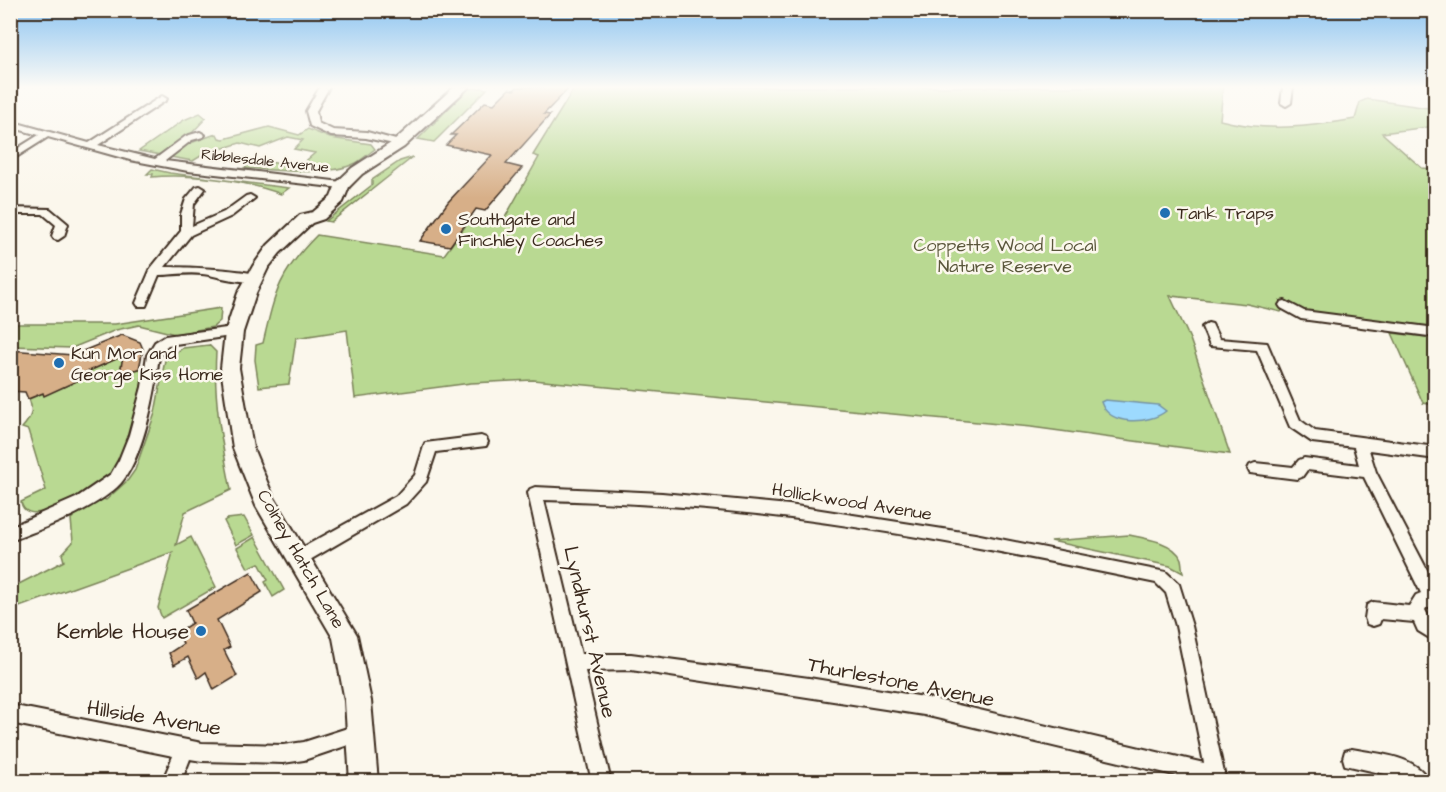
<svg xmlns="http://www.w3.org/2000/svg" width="1446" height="792" font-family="'Architects Daughter',sans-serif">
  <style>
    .green { fill: #b9d992; stroke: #7a8258; stroke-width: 1.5 }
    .water { fill: #9ddafe; stroke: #7694a4; stroke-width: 1.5 }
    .building { fill: #d7af88; stroke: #3b2a1e; stroke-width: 1.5 }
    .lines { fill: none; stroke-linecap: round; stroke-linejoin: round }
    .street-casing { stroke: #3b2a1e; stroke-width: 4 }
    .secondary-casing { stroke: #3b2a1e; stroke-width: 4 }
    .street { fill: #fbf7ec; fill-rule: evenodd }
    .secondary { fill: #fbf7ec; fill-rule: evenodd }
    .poi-dot { fill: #1f6fb2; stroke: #fbf7ec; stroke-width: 2 }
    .labels { text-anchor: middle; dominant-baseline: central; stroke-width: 5; stroke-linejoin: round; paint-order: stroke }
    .far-street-label { font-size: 15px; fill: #3b2a1e; stroke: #fbf7ec }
    .poi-label { font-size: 18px; fill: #3b2a1e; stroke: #fbf7ec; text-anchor: start }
    .park-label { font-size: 18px; fill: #5a563b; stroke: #fbf7ec }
    .street-label { font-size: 18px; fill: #3b2a1e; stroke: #fbf7ec }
    .near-poi-label { font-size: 21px; fill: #3b2a1e; stroke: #fbf7ec; text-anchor: end }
    .near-street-label { font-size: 21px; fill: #3b2a1e; stroke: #fbf7ec }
  </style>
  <rect width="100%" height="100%" fill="#fbf7ec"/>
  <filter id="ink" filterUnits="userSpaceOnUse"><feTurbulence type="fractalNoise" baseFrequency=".0167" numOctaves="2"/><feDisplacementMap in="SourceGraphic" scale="12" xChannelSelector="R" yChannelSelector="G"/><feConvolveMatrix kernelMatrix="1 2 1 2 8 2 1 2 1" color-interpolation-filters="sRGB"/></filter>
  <g filter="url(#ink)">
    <g class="green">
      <path d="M575 87H1223L1220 120C1265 132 1310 127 1355 119L1360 102 1367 99 1435 109V126L1382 133 1422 168 1435 169V331L1283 309 1281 312 1247 304 1170 296 1190 339 1230 454 1031 427 533 380 471 383 355 398 347 330 296 338 289 384 259 387 255 360 256 345 263 343C275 292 279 273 317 235L444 255 472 217 503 221 539 157 533 155Z"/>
      <path d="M481 88 487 89 434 142 418 139 468 89Z"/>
      <path d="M200 113 206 118 190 135 161 155 139 151 184 120Z"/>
      <path d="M269 127 299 135 308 129 330 138 371 144 375 149C369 153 363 159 356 163 329 177 274 170 244 168L253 161 276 163 295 170 315 153 294 149 303 140 288 137 260 148 240 143 204 154 193 161 170 157 185 145 213 135 217 134 219 138 224 139Z"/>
      <path d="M413 157 331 222 326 221 372 185V180L400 161Z"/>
      <path d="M152 169 170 173 289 188 281 194C248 181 186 173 152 177L153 174H147Z"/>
      <path d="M221 308 220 321 213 327 175 334 139 325 116 330 72 348 11 346V324H115Z"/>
      <path d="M1392 333 1435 338V405L1423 403Z"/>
      <path d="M209 345 216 352C213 399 222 444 231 490L185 512 176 545 191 537 216 587 162 618 158 608 173 552 11 610V588L64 561 62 554 73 542 71 519 83 508 103 499 106 500 128 480 135 470 155 413 165 360 183 348Z"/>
      <path d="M123 356 120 373 145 368C140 392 127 458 112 474 101 486 87 493 73 500 63 504 53 511 43 512 33 514 23 513 21 502L46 490 28 430 22 428C31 418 34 411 29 399L43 393 44 395 81 379 80 375Z"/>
      <path d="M244 517 254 535 236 545 224 521 227 519Z"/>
      <path d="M1129 535C1145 538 1174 542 1181 559 1182 563 1182 569 1183 573L1170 566 1051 541Z"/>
      <path d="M255 537 284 590 273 597 265 582 268 580 259 563 248 568 237 548Z"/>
    </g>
    <path class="water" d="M1105 400 1158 405 1166 411C1150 424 1109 427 1101 402Z"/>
    <g class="building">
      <path d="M517 87H570L544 114 550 115 506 164 522 168 485 211 476 209 450 246 420 241 448 202 492 155 446 145 456 135H451L485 102 494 104 509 89 514 90Z"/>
      <path d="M122 335 140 342 143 349 139 369 120 373 123 356 80 375 81 379 44 396 43 393 28 399 25 392 10 391V350L73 355Z"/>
      <path d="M251 572 262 592 217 620 230 647 224 650 237 676 214 690 206 672 198 678 188 657 174 665 169 653 183 644 178 632 192 623 186 610Z"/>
    </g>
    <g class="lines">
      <g class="street-casing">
        <g id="street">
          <path d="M320 87H329L316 111 318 123 333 130 367 132 403 142V146L366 138 331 136 310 126 306 111Z"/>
          <path d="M1283 87H1293L1291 103 1286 106 1281 103Z"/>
          <path d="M162 96 167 99 165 101 98 145 155 159 186 136 200 132 205 135 203 137 192 140 165 161 342 182 347 185 342 188 188 171 130 160 48 137 10 161V153L39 135 10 127V121L89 143Z"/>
          <path d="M200 186 205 189 194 204 192 226 224 212 246 196 250 195 255 198 232 216 191 235 165 267C180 267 253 269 261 277 251 288 216 275 202 274 188 272 173 275 159 275L146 306H138L136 303 151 268 181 231V214L186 199 196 187Z"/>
          <path d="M10 208 50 209 68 224 64 236 58 240 54 239 52 236 56 225 43 214H10Z"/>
          <path d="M1285 301 1304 311 1436 328V337L1301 319 1281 308 1279 305 1281 302Z"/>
          <path d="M1208 323 1212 324 1219 339 1267 343 1300 420 1315 431 1436 447V459L1369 450 1376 472 1436 587V608H1426L1425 610 1430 619 1436 624V642L1418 631 1414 622 1381 619 1379 624 1373 626 1367 624 1365 618 1367 605 1373 602 1409 606 1416 595 1421 593 1364 477 1307 470 1302 477 1297 479 1250 473 1248 469 1250 465 1255 463 1293 467 1299 460 1304 458 1359 465 1354 447 1312 442 1290 427 1257 350 1210 346 1202 327Z"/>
          <path d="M234 327 238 329 240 332 238 335 168 345C154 356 159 373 155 388 150 415 139 462 121 483 98 508 43 529 10 541V527L76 498 111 474 119 460 129 435 142 387 147 355 155 342 165 336Z"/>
          <path d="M481 436 486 438 488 442 486 446 436 452 426 482 406 504 303 564 297 566 291 564 289 559 291 554 396 496 415 475 425 443Z"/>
          <path d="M535 487 662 493 789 505 975 534 1166 572 1179 584 1192 626 1226 782H1203L924 715 631 670 585 671 611 782H592L528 493 530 489ZM544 500C615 502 686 506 757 514 891 529 1024 556 1156 583L1166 593 1176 626 1204 763 924 697 809 678 631 654H581Z"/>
          <path d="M10 705 202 743 283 745 304 742 360 724 366 727 369 733 366 739 304 760 283 763 202 761 190 759 181 782H162L173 756 10 723Z"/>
          <path d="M1352 749C1377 754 1418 755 1429 782H1404L1398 777 1345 765 1343 758 1345 751Z"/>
        </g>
      </g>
      <g class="secondary-casing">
        <path id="secondary" d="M454 87H469L404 147 362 174 349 187 343 202 324 219 312 223 280 253 268 268 256 293 243 332 239 368 253 448 273 496 357 635 371 701 378 782H350L345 701 333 638 256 506 233 448 221 368 225 332 238 293 253 266 268 245 300 215 313 212 331 197 337 182 352 168 394 141Z"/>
      </g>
      <use href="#street" class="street"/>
      <use href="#secondary" class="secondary"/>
    </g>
  </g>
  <linearGradient id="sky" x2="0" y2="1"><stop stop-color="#8ac3f1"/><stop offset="0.44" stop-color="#fdfbf6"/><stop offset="1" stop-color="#fdfbf6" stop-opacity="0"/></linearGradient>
  <rect width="1446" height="198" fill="url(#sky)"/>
  <g class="poi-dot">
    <circle cx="1165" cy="213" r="6"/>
    <circle cx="446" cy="229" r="6"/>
    <circle cx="59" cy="363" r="6"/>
    <circle cx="201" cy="631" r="6"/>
  </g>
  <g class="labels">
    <g class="far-street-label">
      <text transform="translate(265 161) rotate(6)">Ribblesdale Avenue</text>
    </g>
    <g class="poi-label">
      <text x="1177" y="213">Tank Traps</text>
      <text x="458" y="219">Southgate and<tspan x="458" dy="21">Finchley Coaches</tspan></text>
      <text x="71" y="353">Kun Mor and<tspan x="71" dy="21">George Kiss Home</tspan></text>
    </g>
    <g class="park-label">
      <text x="1005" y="245">Coppetts Wood Local<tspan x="1005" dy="21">Nature Reserve</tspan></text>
    </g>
    <g class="street-label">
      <text transform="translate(852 502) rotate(9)">Hollickwood Avenue</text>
      <text transform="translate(301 559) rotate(60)">Colney Hatch Lane</text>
    </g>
    <g class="near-poi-label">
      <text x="189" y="631">Kemble House</text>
    </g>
    <g class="near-street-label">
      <text transform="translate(590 632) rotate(77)">Lyndhurst Avenue</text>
      <text transform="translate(901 682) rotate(11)">Thurlestone Avenue</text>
      <text transform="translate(154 718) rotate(9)">Hillside Avenue</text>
    </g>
  </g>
  <rect width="1446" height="792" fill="none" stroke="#fbf7ec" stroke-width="36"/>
  <rect x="18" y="18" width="1410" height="756" fill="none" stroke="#3b2a1e" stroke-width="2" filter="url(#ink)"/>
</svg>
